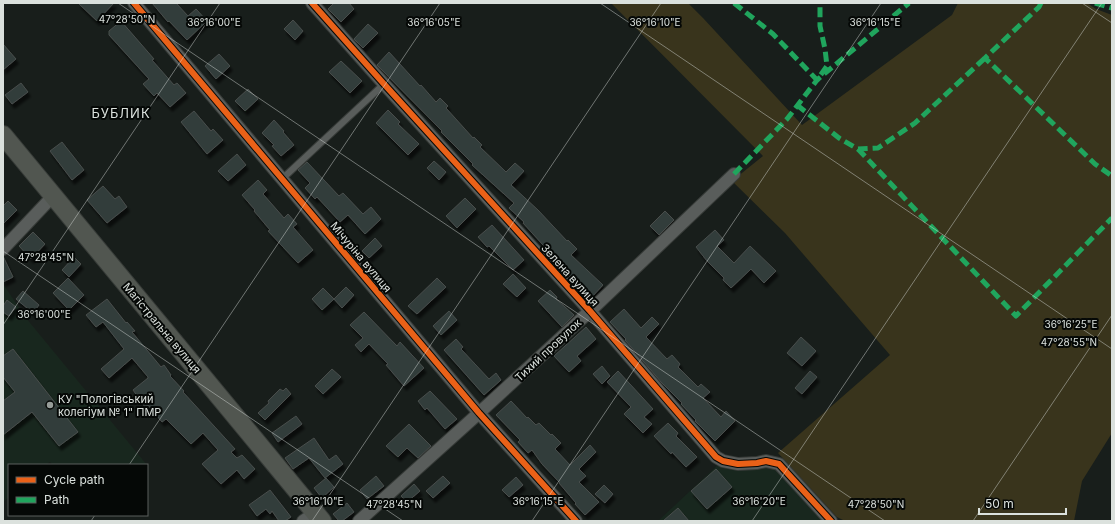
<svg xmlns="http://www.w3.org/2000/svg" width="1115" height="524" font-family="Inter,sans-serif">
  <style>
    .built { fill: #18271e }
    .green { fill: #39341c }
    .building { fill: #313c3b; stroke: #494e4c; filter: url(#shadow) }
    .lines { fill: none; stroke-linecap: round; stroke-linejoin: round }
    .lane-casing { stroke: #373b38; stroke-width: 8 }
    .street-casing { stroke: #373b38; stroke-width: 14 }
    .secondary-casing { stroke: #373b38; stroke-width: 20 }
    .lane { stroke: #595d5b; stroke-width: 6 }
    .street { stroke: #595d5b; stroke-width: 12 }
    .secondary { stroke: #515650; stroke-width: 18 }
    .quiet { stroke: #20a55d; stroke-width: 5; stroke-dasharray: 10 5; stroke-linecap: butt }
    .cycleway-casing { stroke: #050806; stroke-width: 8 }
    .cycleway { stroke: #ea6118; stroke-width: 6 }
    .ticks { fill: none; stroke: #dbe1dd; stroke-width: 1; stroke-opacity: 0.45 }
    .poi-dot { fill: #979d99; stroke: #050806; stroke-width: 1.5 }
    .labels { text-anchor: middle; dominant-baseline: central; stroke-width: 4; stroke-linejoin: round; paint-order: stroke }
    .street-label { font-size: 11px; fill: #dbe1dd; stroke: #050806 }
    .poi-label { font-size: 11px; fill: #dbe1dd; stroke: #050806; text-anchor: start }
    .quarter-label { font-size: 13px; letter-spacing: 1px; fill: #dbe1dd; stroke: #050806 }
    .ticks-label { font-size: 10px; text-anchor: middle; fill: #dbe1dd; stroke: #050806; stroke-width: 4; stroke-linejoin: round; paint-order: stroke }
  </style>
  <defs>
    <filter id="shadow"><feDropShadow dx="2.5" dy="4.5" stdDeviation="1" flood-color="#0009"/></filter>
  </defs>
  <rect width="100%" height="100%" fill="#181e1b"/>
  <g class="built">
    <path d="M3 284 26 318 147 465H53L50 462 46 465H9V497L3 502Z"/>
    <path d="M720 463 766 464 777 467 828 521H658Z"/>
  </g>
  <path class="green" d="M611 3H688L703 18 802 125 952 15 958 3H1087L1096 9 1112 15V433L1082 481 1074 521H845L837 517 778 453 890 355 785 233 732 181 763 156Z"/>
  <g class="building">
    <path d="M78 3H114L97 21Z"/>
    <path d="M152 3H176L188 16 196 9 207 21 187 40 169 21 168 22Z"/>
    <path d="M334 3H349L354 9 341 22 328 9Z"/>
    <path d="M293 20 303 31 295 40 284 29Z"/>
    <path d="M121 21 154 59 152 60 174 85 177 83 186 93 170 107 157 93 154 96 143 84 149 79 109 35V31Z"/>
    <path d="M368 24 378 33 363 48 354 39Z"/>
    <path d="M3 44 16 59 3 70Z"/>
    <path d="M389 52 420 86 421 85 436 102 440 98 448 106 446 108 473 138 474 137 482 145 480 147 506 172 515 163 524 171 511 185 538 210 567 241 568 240 577 249 571 255 603 285 591 298 583 291 585 290 568 275 570 273 553 256 523 223 524 222 509 208 514 203 472 165 473 164 441 132 442 131 377 65Z"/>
    <path d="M219 54 230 66 216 79 205 66Z"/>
    <path d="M341 61 362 81 350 93 329 72Z"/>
    <path d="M21 83 28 92 12 104 5 95Z"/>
    <path d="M248 89 258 99 245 111 235 101Z"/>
    <path d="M388 110 400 122 398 124 419 144 408 155 376 123Z"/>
    <path d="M194 111 211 131 213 129 223 140 207 154 181 122Z"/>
    <path d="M274 120 284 131 283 132 294 145 281 156 272 146 274 145 262 133Z"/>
    <path d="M62 142 84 170 72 180 50 151Z"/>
    <path d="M237 154 246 165 228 181 218 171Z"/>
    <path d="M434 161 446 172 439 180 427 168Z"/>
    <path d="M307 162 339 196 343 193 363 214 371 207 381 219 365 234 348 215 340 222 317 197 315 199 305 188 310 183 298 170Z"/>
    <path d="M258 180 267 190 263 194 284 218 288 214 297 224 293 227 313 250 298 263 268 231 270 230 254 211 255 210 242 195Z"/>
    <path d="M103 186 115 199 119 196 127 207 107 223 87 200Z"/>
    <path d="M465 198 476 209 457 228 446 216Z"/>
    <path d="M8 201 17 210 3 224V206Z"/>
    <path d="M665 211 674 220 659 235 650 226Z"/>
    <path d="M492 225 524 260 513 270 489 246 487 247 478 237Z"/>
    <path d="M715 230 724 240 717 246 734 263 750 246 776 271 764 283 751 269 731 288 723 280 724 278 707 261 696 247Z"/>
    <path d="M33 232 45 244 31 259 19 246Z"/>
    <path d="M375 238 382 246 369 258 362 251Z"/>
    <path d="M3 256 13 277 3 282Z"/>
    <path d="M74 257 81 264 69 277 62 270Z"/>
    <path d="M513 274 526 288 517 297 503 284Z"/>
    <path d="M68 278 84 295 69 310 53 293Z"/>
    <path d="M437 278 446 287 417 314 408 306Z"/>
    <path d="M346 287 354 295 342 308 334 299 322 310 312 299 323 288 334 299Z"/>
    <path d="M550 290 557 297 556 299 574 315 562 327 538 301Z"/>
    <path d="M23 291 39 305 33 313 16 299Z"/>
    <path d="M107 299 126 323 127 322 135 331 132 332 161 367 164 365 171 375 170 376 184 391 183 392 235 449 231 452 237 458 242 455 255 469 244 479 237 470 221 484 202 464 218 450 203 433 191 444 166 419 162 422 148 405 145 407 133 390 148 378V377L132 358 109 378 101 369 124 349 103 322 96 327 86 315Z"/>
    <path d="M7 300 16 307 9 316 3 312V306Z"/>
    <path d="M624 309 641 328 652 317 659 324 646 337 667 359 672 355 680 364 678 367 698 387 701 384 710 392 703 398 721 417 726 411 735 421 715 441 695 421 696 420 681 404 682 403 661 382 625 340 626 339 610 322Z"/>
    <path d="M449 311 457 320 441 335 433 326Z"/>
    <path d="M364 312 397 346 400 342 424 368 404 386 386 365 388 364 369 344 361 352 355 345 363 338 350 325Z"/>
    <path d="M586 327 596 339 577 356 581 361 569 372 554 356Z"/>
    <path d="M801 337 816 351 802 366 787 353Z"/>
    <path d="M456 339 463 347 461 349 489 379 496 373 501 380 484 395 444 350Z"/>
    <path d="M13 349 78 432 59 446 32 412 3 435V401L15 392 3 377V356Z"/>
    <path d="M602 366 610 376 602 384 593 374Z"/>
    <path d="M332 369 341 377 323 394 315 386Z"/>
    <path d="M618 371 653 409 644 417 652 424 643 433 624 414 631 407 607 382Z"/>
    <path d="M810 371 817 377 802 394 795 388Z"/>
    <path d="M286 388 291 394 265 420 258 413 269 403 268 401 280 389 283 391Z"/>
    <path d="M430 391 457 419 445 429 427 408 425 410 418 401Z"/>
    <path d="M511 401 527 418 528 417 536 425 539 423 551 435 552 434 561 443 555 449 570 465 590 445 596 452 579 469 586 476 579 482 599 502 585 515 575 504 576 503 559 483H560L542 464 532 450 528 453 518 442 520 440 496 415Z"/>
    <path d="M296 416 302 424 278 442 272 433Z"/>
    <path d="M668 423 678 433 676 436 697 457 686 467 672 452 671 454 654 436Z"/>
    <path d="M409 424 431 446 418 458 407 448 398 457 386 446Z"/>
    <path d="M314 438 329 460 336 455 343 464 325 478 309 458 293 469 285 458Z"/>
    <path d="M716 469 732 487 707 509 691 491Z"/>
    <path d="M376 476 384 486 367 499 360 490Z"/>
    <path d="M443 476 450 483 433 498 426 491Z"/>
    <path d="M516 477 523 485 509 497 502 490Z"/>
    <path d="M326 478 334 487 322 498 314 488Z"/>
    <path d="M414 484 420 491 407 502 401 496Z"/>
    <path d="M604 485 613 494 605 503 595 494Z"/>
    <path d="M270 490 291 517 285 521H279L272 511 270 514 266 509 257 516 249 505Z"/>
    <path d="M347 503 354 512 342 521H339L333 514Z"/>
    <path d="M678 508 689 521H663Z"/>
  </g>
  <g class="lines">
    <g class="lane-casing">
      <path id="lane" d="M282 179 384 84"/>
    </g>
    <g class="street-casing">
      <g id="street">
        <path d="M134 3 479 413 576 521"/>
        <path d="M312 3 384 84 590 311 716 457 723 461 738 464 757 463 766 461 779 464 831 521"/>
        <path d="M3 249 53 196"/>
        <path d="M303 521 315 513"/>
        <path d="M359 521 479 413 590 311 734 174"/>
      </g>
    </g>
    <g class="secondary-casing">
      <path id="secondary" d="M3 135 322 521"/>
    </g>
    <use href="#lane" class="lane"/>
    <use href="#street" class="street"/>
    <use href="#secondary" class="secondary"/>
    <g class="quiet">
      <path d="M734 3 773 34 817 80 827 66 825 49 820 26V3"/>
      <path d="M1041 3 1039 7 985 58 1095 164 1112 176"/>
      <path d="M1095 3 1112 8"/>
      <path d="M797 105 839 138 858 149 878 148 915 123 985 58"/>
      <path d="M858 149 1016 316 1112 218"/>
      <path d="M734 174 787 119 817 80 909 3"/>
    </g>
    <g class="cycleway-casing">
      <g id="cycleway">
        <path d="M134 3 479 413 576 521"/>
        <path d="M312 3 384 84 590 311 716 457 723 461 738 464 757 463 766 461 779 464 831 521"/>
      </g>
    </g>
    <use href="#cycleway" class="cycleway"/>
  </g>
  <path class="ticks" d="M118 3 885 521M600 3 1112 349M1082 3 1112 23M3 251 403 521M3 325 220 3M129 465 440 3M91 521 95 515M312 521 661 3M532 521 881 3M752 521 1102 3M973 521 1112 315"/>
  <circle class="poi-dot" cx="50" cy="405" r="4"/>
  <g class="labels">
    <g class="street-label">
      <text transform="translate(361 257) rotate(50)">Мічуріна вулиця</text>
      <text transform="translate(570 275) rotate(48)">Зелена вулиця</text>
      <text transform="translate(162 328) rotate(50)">Магістральна вулиця</text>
      <text transform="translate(548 350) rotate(-43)">Тихий провулок</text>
    </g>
    <g class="poi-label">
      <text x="58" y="399">КУ "Пологівський<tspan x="58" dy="13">колегіум № 1" ПМР</tspan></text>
    </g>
    <g class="quarter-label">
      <text x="121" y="113">БУБЛИК</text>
    </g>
  </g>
  <g class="ticks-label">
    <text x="127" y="23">47°28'50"N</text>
    <text x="214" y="26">36°16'00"E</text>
    <text x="434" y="26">36°16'05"E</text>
    <text x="655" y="26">36°16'10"E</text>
    <text x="875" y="26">36°16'15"E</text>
    <text x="46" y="261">47°28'45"N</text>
    <text x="44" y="318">36°16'00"E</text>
    <text x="1071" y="328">36°16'25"E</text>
    <text x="1069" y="346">47°28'55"N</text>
    <text x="318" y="505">36°16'10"E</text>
    <text x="538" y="505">36°16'15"E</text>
    <text x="759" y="505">36°16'20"E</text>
    <text x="394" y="508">47°28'45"N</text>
    <text x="876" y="508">47°28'50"N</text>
  </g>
  <rect width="1115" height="524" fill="none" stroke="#dbe1dd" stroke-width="8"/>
  <rect x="8" y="464" width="140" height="52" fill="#050806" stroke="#5b5f5c"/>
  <rect x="16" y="477" width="20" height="6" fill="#ea6118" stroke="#5b5f5c"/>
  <text x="44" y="484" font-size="12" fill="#dbe1dd">Cycle path</text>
  <rect x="16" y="497" width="20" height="6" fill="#20a55d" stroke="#5b5f5c"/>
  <text x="44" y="504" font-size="12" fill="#dbe1dd">Path</text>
  <path d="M979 508v6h87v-6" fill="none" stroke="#dbe1dd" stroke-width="2"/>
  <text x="985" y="508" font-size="12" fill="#dbe1dd" stroke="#050806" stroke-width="3" paint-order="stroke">50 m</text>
</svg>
